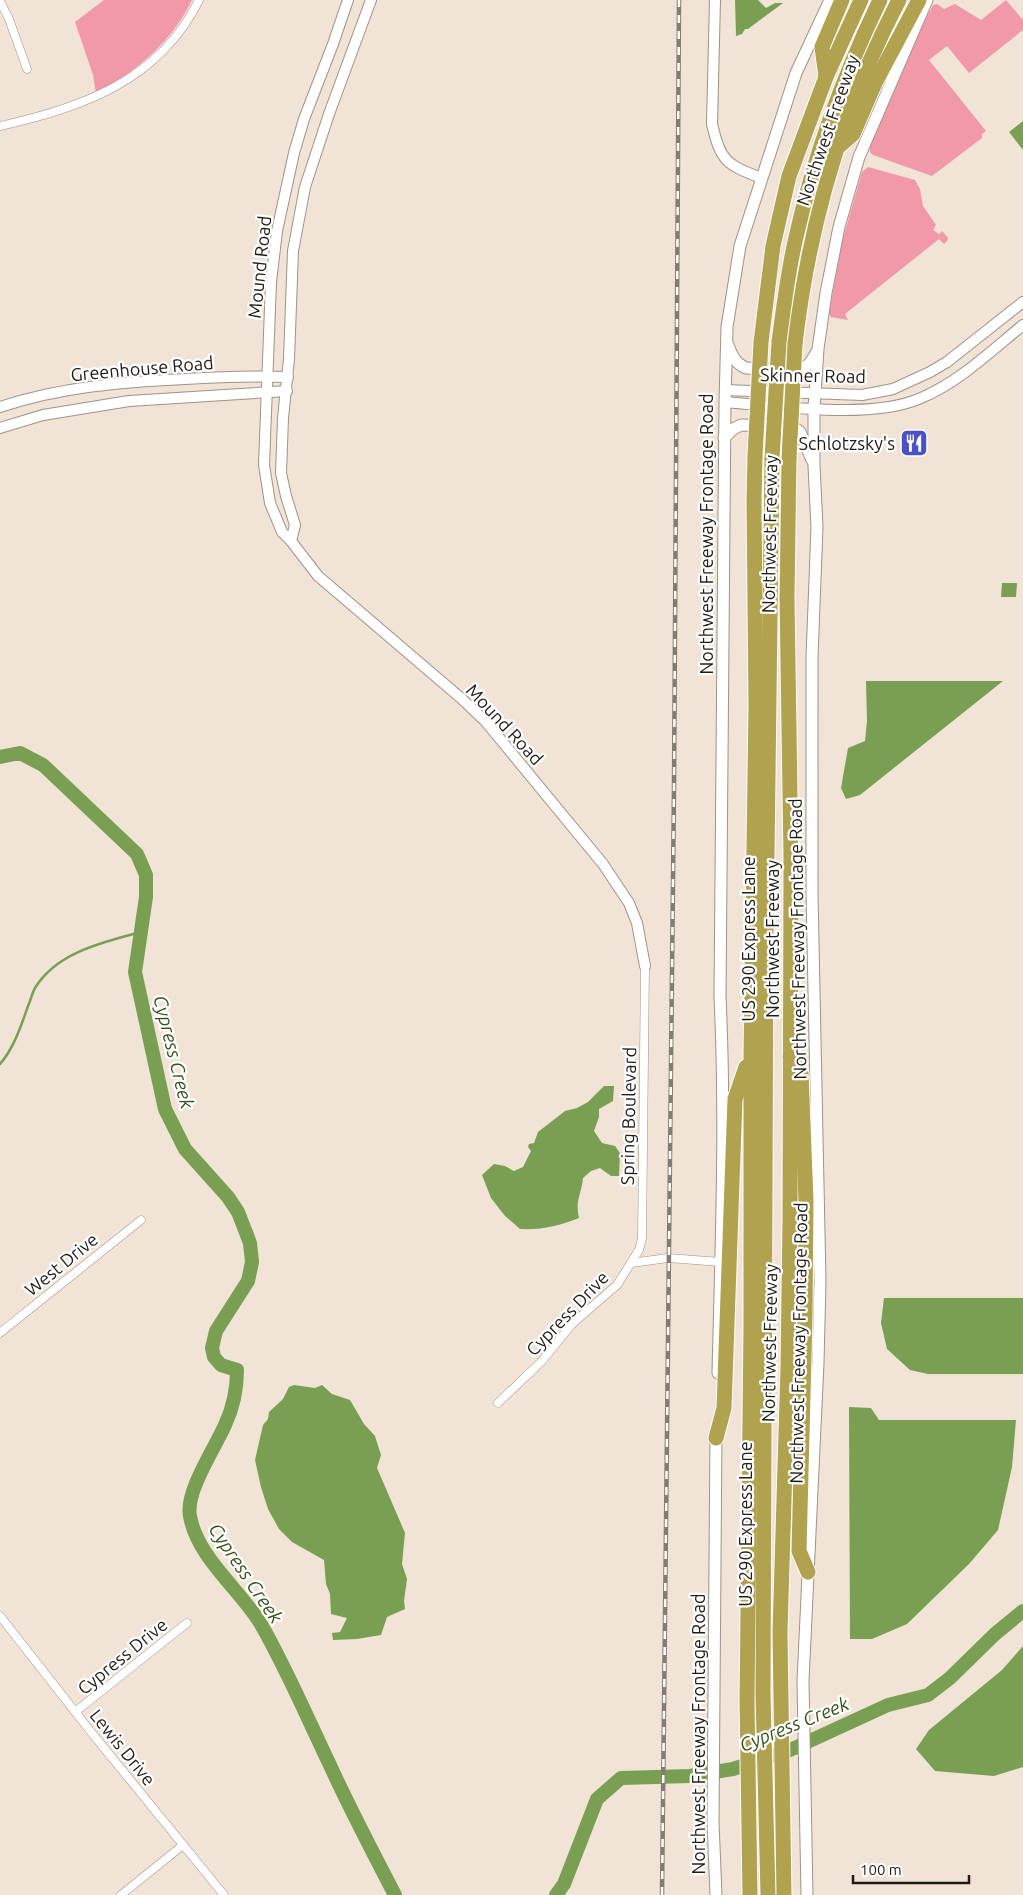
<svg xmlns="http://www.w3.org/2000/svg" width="1023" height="1895" font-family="Ubuntu,sans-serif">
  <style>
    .green { fill: #f199a9 }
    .water { fill: #789f52 }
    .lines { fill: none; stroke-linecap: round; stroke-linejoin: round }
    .stream { stroke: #789f52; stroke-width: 2.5 }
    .river { stroke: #789f52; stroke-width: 14 }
    .minor-casing { stroke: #9f9386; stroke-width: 9 }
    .tertiary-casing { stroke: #9f9386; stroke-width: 12 }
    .secondary-casing { stroke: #9f9386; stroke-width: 13 }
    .motorway-casing { stroke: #fff; stroke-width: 17 }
    .minor { stroke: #fff; stroke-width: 8 }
    .tertiary { stroke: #fff; stroke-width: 10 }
    .secondary { stroke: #fff; stroke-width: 11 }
    .motorway { stroke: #b0a24e; stroke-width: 15 }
    .rail-casing { stroke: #847c72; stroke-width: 4.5 }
    .rail { stroke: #fff; stroke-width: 2.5; stroke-dasharray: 8; stroke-linecap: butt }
    .motorway-bridge-casing { stroke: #fff; stroke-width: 17; stroke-linecap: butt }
    .motorway-bridge { stroke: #b0a24e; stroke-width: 15 }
    .labels { text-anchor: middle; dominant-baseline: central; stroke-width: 4.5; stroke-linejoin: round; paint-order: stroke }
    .street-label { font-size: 18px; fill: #1f1b16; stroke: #fff }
    .poi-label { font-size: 18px; fill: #1f1b16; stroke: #fff; text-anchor: end }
    .water-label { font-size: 19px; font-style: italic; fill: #37511b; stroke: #fff }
  </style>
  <rect width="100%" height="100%" fill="#f1e4d6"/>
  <g class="green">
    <path d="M104 0H192C172 42 136 71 96 94L93 75 75 22Z"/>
    <path d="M1006 0 1023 20V30L969 73 947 46 929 60 986 131 982 134V138L932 176 873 155 870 152V146L907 54 933 5 937 4 944 9 955 4 981 20Z"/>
    <path d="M868 167 915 180 920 189 923 206 936 225 933 230 939 234 942 231 948 238 947 241 944 244 939 239 845 314 848 320 831 317 829 314 842 242 862 172Z"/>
  </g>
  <g class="water">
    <path d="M735 0H758L766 8 775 3H783L748 29H745L742 34 736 36Z"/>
    <path d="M1023 121V150L1009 132Z"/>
    <path d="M1002 583H1017L1016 597H1001Z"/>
    <path d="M866 681H1003L860 795 846 799 841 788 848 748 865 741 867 721Z"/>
    <path d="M604 1086H614L613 1101 599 1109V1117L594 1131 602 1143 615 1146 620 1153 619 1176H611L600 1168 591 1171 583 1178C581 1196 575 1200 579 1218 559 1226 541 1230 520 1229L505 1216 491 1198 482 1175 494 1164 505 1166 514 1171 523 1167 531 1151 528 1147 529 1144 534 1143 538 1132 565 1111 577 1108 588 1102Z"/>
    <path d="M884 1298H1023V1374H928L910 1370 887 1349 881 1323Z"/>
    <path d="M294 1385 315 1388 322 1385 332 1394 350 1400 364 1424 375 1436 381 1455 377 1468 405 1533 402 1564 407 1579 404 1601 405 1609 387 1617 381 1635 357 1639 333 1640 332 1633 340 1632 347 1618 331 1614 330 1594 326 1584 324 1560 292 1542 279 1529 268 1509 261 1487 255 1460 263 1425 268 1419 269 1412 283 1399 289 1387Z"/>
    <path d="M849 1407 871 1408 879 1420H1016L1012 1467 998 1530 969 1564 907 1624 872 1639H850Z"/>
    <path d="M1023 1646V1767L994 1776 935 1771 916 1749 929 1730 1002 1670Z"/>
  </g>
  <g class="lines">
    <path class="stream" d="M0 1064C14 1048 21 1026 28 1006 31 1000 32 993 35 988 57 952 104 942 141 932"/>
    <g class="river">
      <path d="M0 757 20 753 43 765 137 854 146 875V897L135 972 165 1109 185 1149 228 1197 238 1212 250 1243 252 1262 248 1281 216 1331 212 1348 214 1357 221 1365 237 1370C237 1389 233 1408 225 1425 215 1448 185 1492 190 1516 197 1558 242 1591 262 1626 287 1670 307 1717 329 1763 349 1807 372 1851 395 1895"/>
      <path d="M556 1895 564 1884 597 1799 621 1778 690 1776 733 1769 790 1750 888 1705 928 1695 950 1678 995 1634 1023 1611"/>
    </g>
    <g class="minor-casing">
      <g id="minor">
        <path d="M0 1 9 19 27 69"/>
        <path d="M0 126C82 108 160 80 199 0"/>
        <path d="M631 1263 668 1258 721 1262"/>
        <path d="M0 1333 141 1220"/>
        <path d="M498 1403 542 1361 572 1324 617 1285 639 1250 642 1239 645 966"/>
        <path d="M0 1616 91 1732 224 1895"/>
        <path d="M75 1712 187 1623"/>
        <path d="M121 1895 183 1845"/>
      </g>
    </g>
    <g class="tertiary-casing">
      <g id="tertiary">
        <path d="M348 0 333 44 304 119 294 153 277 231 271 282 264 465 270 503 282 532 291 541 318 576 462 699 486 722 603 864 629 903 637 923 645 966"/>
        <path d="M715 0 712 124C721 162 726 164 761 178"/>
        <path d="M725 390 862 395 893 389 930 372 947 362 1023 302"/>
        <path d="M725 402C778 406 872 420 921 398 959 382 991 351 1023 325"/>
        <path d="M0 407C60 387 122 382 185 379 219 377 254 376 288 377"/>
        <path d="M0 428 43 415 129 401 287 391"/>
        <path d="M291 541 295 525 286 496 281 473 283 418 289 359 293 251 305 187 329 114 371 0"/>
      </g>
    </g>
    <g class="secondary-casing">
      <g id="secondary">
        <path d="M728 345C732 356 735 363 746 368L800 371 810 363 816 353"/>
        <path d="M724 438 733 429 741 425 792 426 800 432 812 460"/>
        <path d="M718 1373C721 1248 726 1122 720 997L725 402 727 327 740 246 796 73 830 0"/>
        <path d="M716 1895 713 1822 716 1432"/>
        <path d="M807 1895 803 1681 818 1363 820 1281 812 894V657L817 527 814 466V408L818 349 826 293 839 227 859 157 927 0"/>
      </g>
    </g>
    <g class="motorway-casing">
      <g id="motorway">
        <path d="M826 77 822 47 842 0"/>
        <path d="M838 147 853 134 875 83 919 0"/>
        <path d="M761 342 773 246 789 176 826 77 861 0"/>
        <path d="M779 342C784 305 788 269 797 233 815 152 844 75 880 0"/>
        <path d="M795 344C809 224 843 107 899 0"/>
        <path d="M790 1057 801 1073 806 1201 805 1317 799 1551 808 1572"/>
        <path d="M716 1438 724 1408 735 1099 746 1067"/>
        <path d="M750 1895 747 1700 751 1324V1054L756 705 754 501 755 456"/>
        <path d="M768 1895 763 1694 766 936 772 458"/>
        <path d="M784 1895 780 1632 788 1367 790 1219 791 858 787 599 789 459"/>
      </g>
    </g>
    <use href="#minor" class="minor"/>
    <use href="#tertiary" class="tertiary"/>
    <use href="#secondary" class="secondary"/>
    <use href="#motorway" class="motorway"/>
    <g class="rail-casing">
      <path id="rail" d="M662 1895 674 788 679 0"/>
    </g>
    <use href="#rail" class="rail"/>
    <g class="motorway-bridge-casing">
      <g id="motorway-bridge">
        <path d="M755 456 761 342"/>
        <path d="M772 458 779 342"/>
        <path d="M789 459 795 344"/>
      </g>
    </g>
    <use href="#motorway-bridge" class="motorway-bridge"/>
  </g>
  <defs>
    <g id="restaurant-square" transform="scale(1.4375)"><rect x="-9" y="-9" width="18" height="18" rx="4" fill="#4a52c7" stroke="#fff"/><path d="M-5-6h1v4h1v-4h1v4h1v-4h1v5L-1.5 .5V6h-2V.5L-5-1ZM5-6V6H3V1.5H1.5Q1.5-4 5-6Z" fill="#fff"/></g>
  </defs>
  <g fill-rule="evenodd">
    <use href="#restaurant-square" x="914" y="443"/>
  </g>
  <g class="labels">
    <g class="street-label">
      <text transform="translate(827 130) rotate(-71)">Northwest Freeway</text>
      <text transform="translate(259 267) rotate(-84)">Mound Road</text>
      <text transform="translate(142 368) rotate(-5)">Greenhouse Road</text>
      <text transform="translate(813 375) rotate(1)">Skinner Road</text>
      <text transform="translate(706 534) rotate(-90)">Northwest Freeway Frontage Road</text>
      <text transform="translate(769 534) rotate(-89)">Northwest Freeway</text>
      <text transform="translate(505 724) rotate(47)">Mound Road</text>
      <text transform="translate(748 939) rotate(-90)">US 290 Express Lane</text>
      <text transform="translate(772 939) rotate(-90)">Northwest Freeway</text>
      <text transform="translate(797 939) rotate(-91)">Northwest Freeway Frontage Road</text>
      <text transform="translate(628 1116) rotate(-89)">Spring Boulevard</text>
      <text transform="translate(61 1264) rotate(-39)">West Drive</text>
      <text transform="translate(567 1313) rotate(-46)">Cypress Drive</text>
      <text transform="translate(769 1343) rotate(-89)">Northwest Freeway</text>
      <text transform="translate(798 1343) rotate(-89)">Northwest Freeway Frontage Road</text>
      <text transform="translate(745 1524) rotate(-90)">US 290 Express Lane</text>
      <text transform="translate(122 1656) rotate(-39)">Cypress Drive</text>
      <text transform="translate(698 1734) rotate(-90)">Northwest Freeway Frontage Road</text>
      <text transform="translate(123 1747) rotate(51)">Lewis Drive</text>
    </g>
    <g class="poi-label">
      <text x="895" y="443">Schlotzsky's</text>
    </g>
    <g class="water-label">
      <text transform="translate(174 1052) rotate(76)">Cypress Creek</text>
      <text transform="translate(246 1573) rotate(56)">Cypress Creek</text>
      <text transform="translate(794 1724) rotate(-22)">Cypress Creek</text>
    </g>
  </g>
  <path d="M853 1875v8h116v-8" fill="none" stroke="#1f1b16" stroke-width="2.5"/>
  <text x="860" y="1875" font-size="15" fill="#1f1b16" stroke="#ffffff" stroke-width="4" paint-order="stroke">100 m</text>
</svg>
